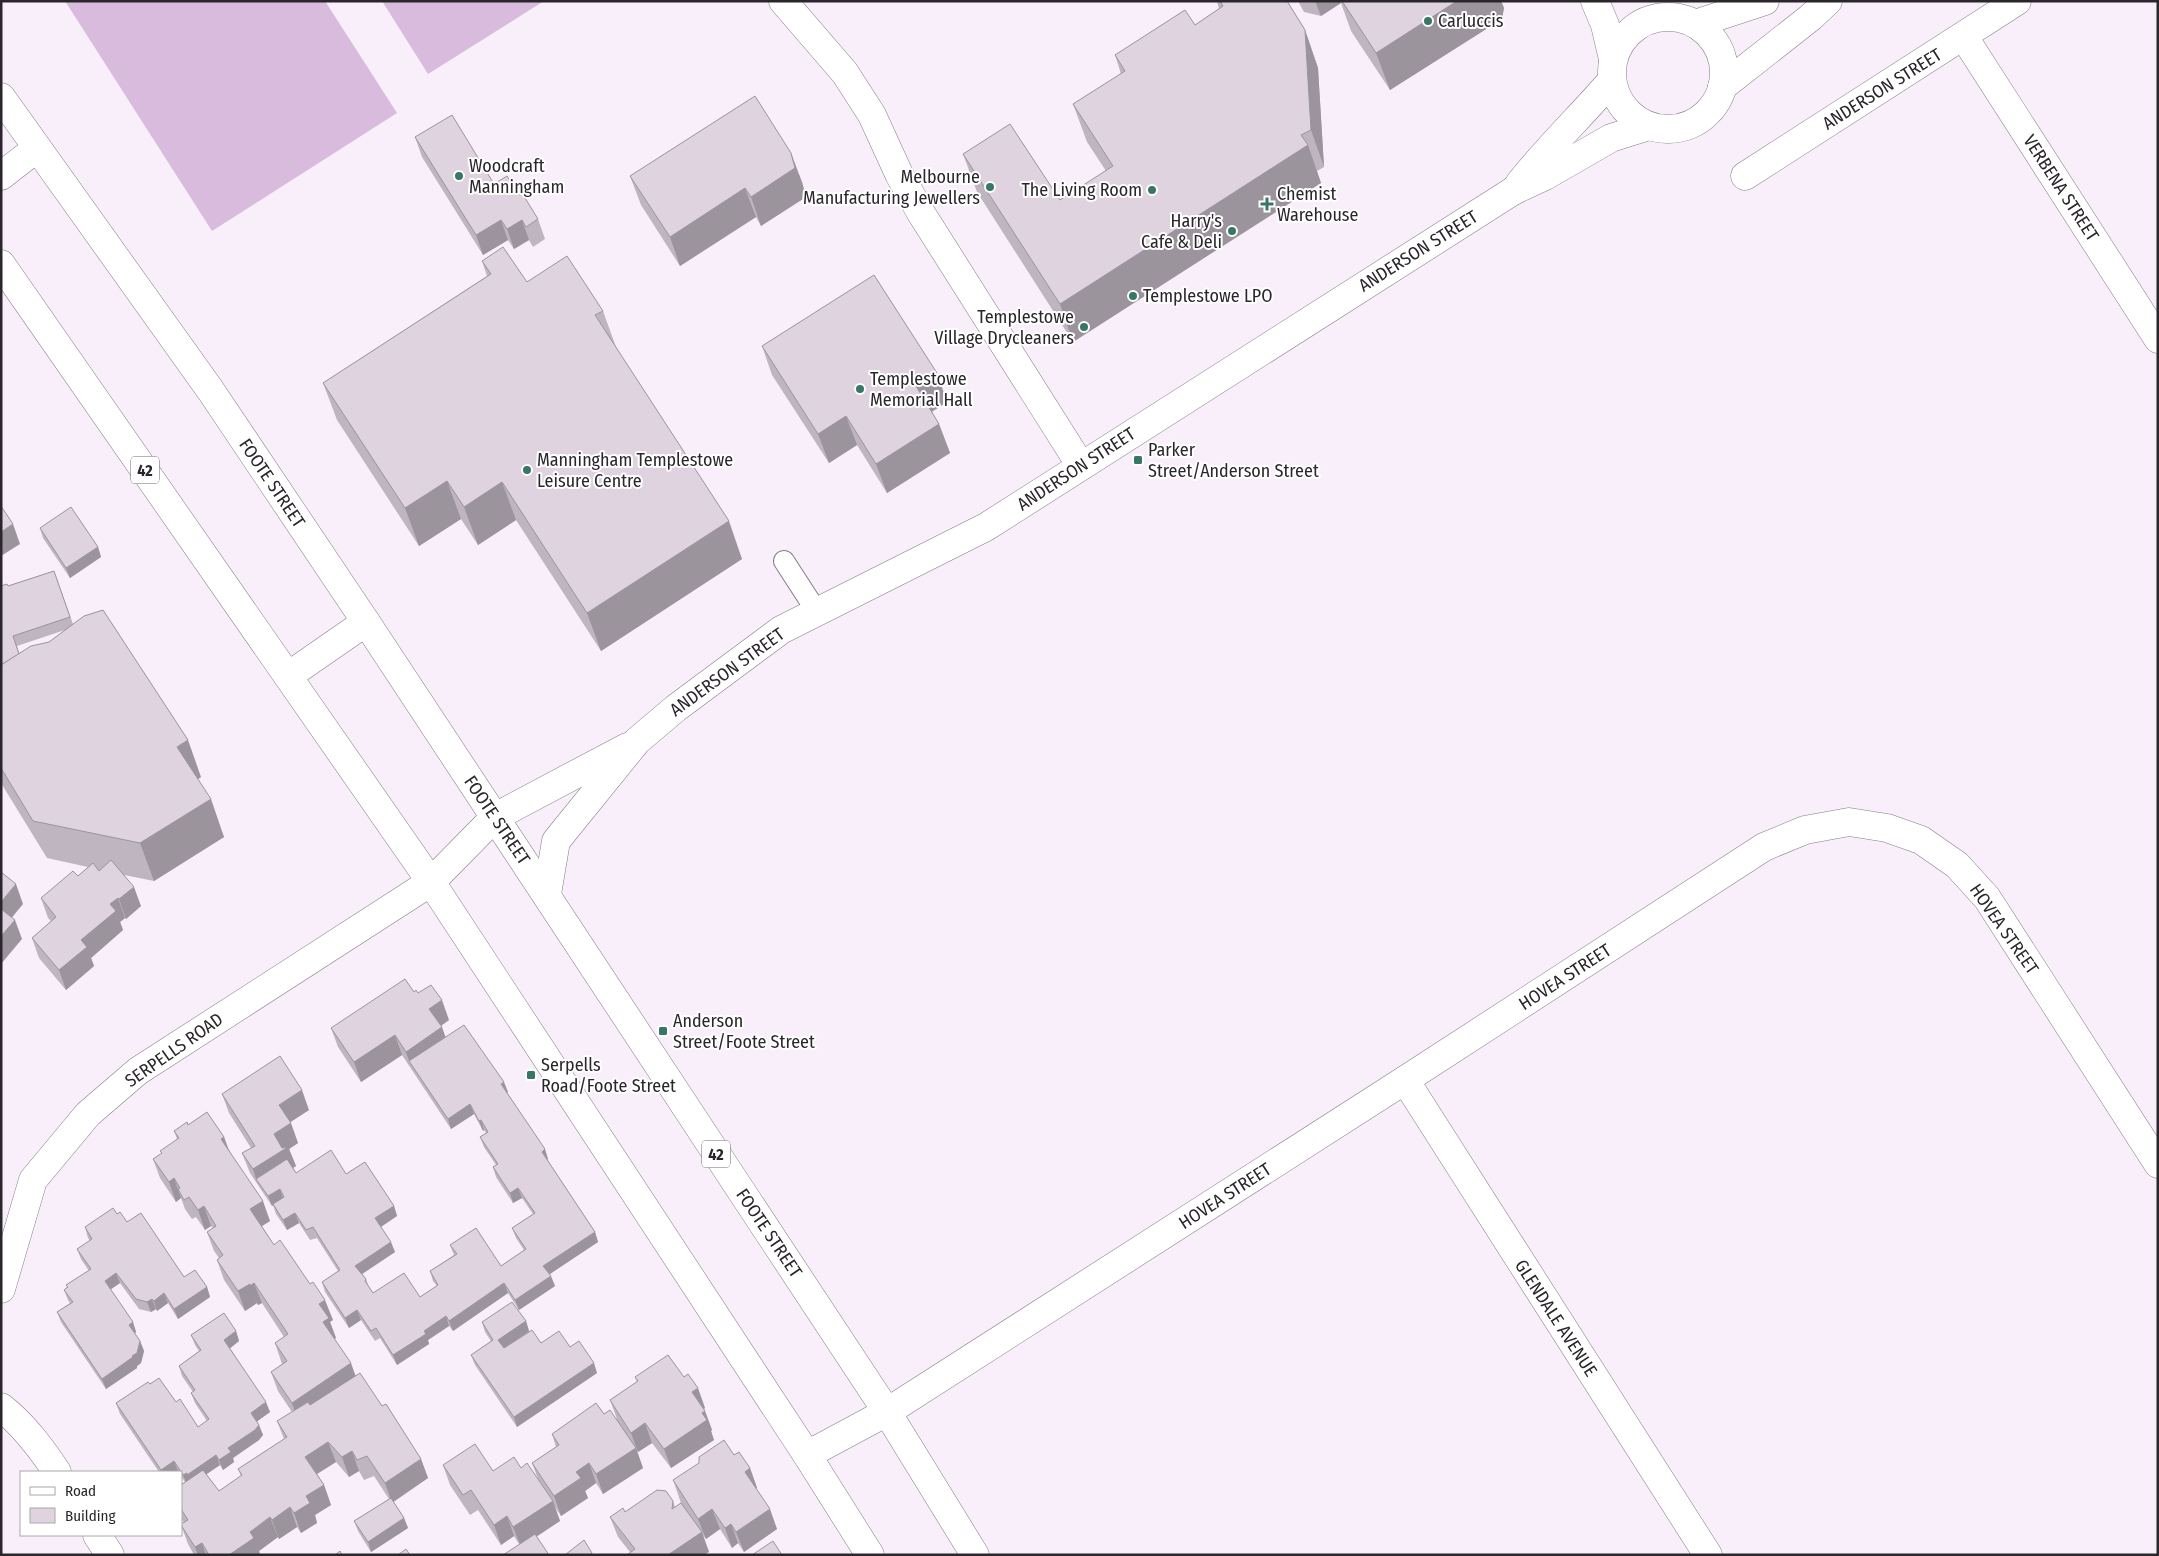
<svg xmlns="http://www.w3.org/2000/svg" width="2159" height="1556" font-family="'Fira Sans Condensed',sans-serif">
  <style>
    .pitch { fill: #d8bbdd }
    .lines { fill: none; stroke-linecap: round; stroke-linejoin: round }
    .lane-casing { stroke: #867c87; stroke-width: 22 }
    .street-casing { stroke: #867c87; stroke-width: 29 }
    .secondary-casing { stroke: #867c87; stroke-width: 29 }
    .primary-casing { stroke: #867c87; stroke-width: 29 }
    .lane { stroke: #fff; stroke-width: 20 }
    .street { stroke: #fff; stroke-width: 28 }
    .secondary { stroke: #fff; stroke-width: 28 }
    .primary { stroke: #fff; stroke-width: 28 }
    .wall { fill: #bfb5c0; fill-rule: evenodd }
    .shaded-wall { fill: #9b949c }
    .building { fill: #ded3df; stroke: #9b949c }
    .poi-dot { fill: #387764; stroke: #fff; stroke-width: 2 }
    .labels { text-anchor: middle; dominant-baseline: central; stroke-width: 4; stroke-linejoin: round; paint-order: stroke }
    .shield { fill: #fff; stroke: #6a676b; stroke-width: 1 }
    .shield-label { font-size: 16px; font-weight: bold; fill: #2a262b }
    .poi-label { font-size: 18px; fill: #2a262b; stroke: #fff; text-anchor: start }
    .street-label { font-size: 18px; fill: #2a262b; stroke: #fff }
  </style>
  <rect width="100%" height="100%" fill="#f9effb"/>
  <g class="pitch">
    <path d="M65 1H325L397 113 212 231Z"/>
    <path d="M382 1H544L428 74Z"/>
  </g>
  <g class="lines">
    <g class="lane-casing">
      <path id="lane" d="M784 561 817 612"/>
    </g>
    <g class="street-casing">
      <g id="street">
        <path d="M783 1 845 73 872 115 899 174 921 213 1081 466"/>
        <path d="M1964 37 2158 339"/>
        <path d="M1 176 37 148"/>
        <path d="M1745 176 2017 1"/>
        <path d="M495 817 627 747"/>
        <path d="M547 894 556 841 637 741 676 708 781 630 986 527 1513 191"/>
        <path d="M1405 1080 1708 1555"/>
        <path d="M1 1289 33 1180 88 1114 138 1071 431 882"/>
        <path d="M1 1407C24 1425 41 1448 57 1472"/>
        <path d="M887 1412 1405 1080 1764 847 1805 830 1849 822 1887 828 1921 840 1957 865 1987 898 2158 1164"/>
        <path d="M97 1535 110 1555"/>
      </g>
    </g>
    <g class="secondary-casing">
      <g id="secondary">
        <path d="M1595 1 1605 25 1613 59"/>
        <circle cx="1668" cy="73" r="56"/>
        <path d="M1695 24 1765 1"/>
        <path d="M1722 87 1811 17 1828 1"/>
        <path d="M1519 184C1548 147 1582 115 1612 80"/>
        <path d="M1513 191 1545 176 1611 138 1649 126"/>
      </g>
    </g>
    <g class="primary-casing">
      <g id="primary">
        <path d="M1 97 211 391 366 622 887 1412 975 1555"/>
        <path d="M1 264 431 882 807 1455 870 1555"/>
        <path d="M288 676 366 622"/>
        <path d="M431 882 495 817"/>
        <path d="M807 1455 887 1412"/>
      </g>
    </g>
    <use href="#lane" class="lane"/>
    <use href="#street" class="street"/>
    <use href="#secondary" class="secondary"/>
    <use href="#primary" class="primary"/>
  </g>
  <g class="wall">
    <path d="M1217 1H1287L1305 30 1318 68 1324 167 1317 171 1321 183 1073 342 977 192 963 154 1060 200 1106 171 1087 142 1073 104 1121 74 1115 55 1195 25 1219 9Z"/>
    <path d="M1298 1H1501L1504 8 1502 19 1390 90 1351 31 1341 3 1321 16 1304 12Z"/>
    <path d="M415 137 494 184 519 195 538 219 545 239 533 247 529 240 514 249 508 240 483 255 422 157Z"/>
    <path d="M630 176 802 182 806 197 761 226 756 217 680 266 641 205Z"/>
    <path d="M482 261 527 282 603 311 616 347 742 559 601 651 516 520 478 545 461 519 419 546 337 420 323 383 487 276Z"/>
    <path d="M762 346 937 373 947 402 932 412 939 424 950 453 887 493 857 445 829 463 772 375Z"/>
    <path d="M40 528 98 547 101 557 70 578 43 538Z"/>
    <path d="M54 571 73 624 201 777 198 779 224 837 154 881 124 875 141 906 126 919 125 918 120 922 123 930 91 958 94 966 66 990 39 958 32 938 51 921 48 918 41 898 78 876 88 867 47 858 1 783V586H8ZM65 630 49 642 19 653 17 646Z"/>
    <path d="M414 992 418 993 449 1020 441 1026 445 1037 508 1092 507 1093 548 1159 547 1160 595 1232 598 1242 549 1274 555 1286 519 1310 508 1293 453 1331 449 1326 428 1340 429 1344 397 1365 380 1338 375 1341 361 1320 349 1328 325 1292 322 1282 338 1271 317 1238 310 1240 299 1223 287 1230 276 1214 273 1205 272 1206 250 1173 242 1153 251 1148 229 1113 222 1094 309 1110 290 1122 298 1143 289 1149 296 1166 293 1168 296 1173 346 1174 394 1206 397 1216 381 1227 395 1252 362 1274 366 1279 369 1287 373 1293 420 1297 437 1286 433 1281 430 1271 454 1255 450 1245 501 1266 524 1250 516 1238 512 1228 533 1214 522 1198 513 1203 496 1177 493 1167 496 1165 484 1147 480 1137 486 1133 484 1130 483 1131 474 1114 451 1129 402 1055 361 1082 338 1047 331 1028Z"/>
    <path d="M188 1125 224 1137 229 1150 270 1221 262 1226 274 1245 333 1320 330 1322 336 1338 334 1339 356 1376 382 1406 421 1459 428 1478 393 1501 404 1518 408 1528 371 1552 358 1531 354 1521 389 1499 374 1476 364 1480 359 1471 349 1477 336 1462 317 1474 324 1485 331 1505 315 1515 317 1523 301 1533 297 1527 279 1539 278 1537 259 1551 260 1555H194L188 1544 181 1525 184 1522 181 1519V1485L185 1482 181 1476V1472H179L178 1471 176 1472H159L120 1414 116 1403 150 1384 176 1402 198 1427 207 1421 195 1403 191 1393 193 1392 182 1376 179 1366 199 1351 195 1345 191 1335 236 1331 239 1341 230 1348 270 1412 257 1421 263 1435 259 1440 233 1458 234 1462 223 1470 220 1465 206 1474 219 1491 241 1476 238 1469 284 1439 277 1421 292 1412 278 1391 271 1372 282 1364 275 1343 284 1337 262 1303 258 1305 257 1303 245 1311 224 1280 217 1260 219 1258 214 1251 207 1232 213 1228 211 1226 205 1230 196 1217 192 1219 185 1209 181 1198 176 1202 160 1178 153 1159 161 1154 177 1139 174 1131Z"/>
    <path d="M117 1214 127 1222 184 1277 207 1287 210 1297 178 1319 168 1303 157 1311 156 1309 151 1312 139 1309 120 1283 110 1290 133 1322 136 1332 135 1334 140 1341 144 1351 141 1363 137 1366V1368L106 1389 61 1322 57 1312 70 1303 68 1300 64 1290 67 1287 66 1285 89 1271 81 1259 77 1249 90 1241 88 1238 85 1227Z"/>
    <path d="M526 1321 529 1331 541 1343 570 1347 597 1373 517 1427 475 1365 471 1355 491 1341 485 1332 482 1322Z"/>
    <path d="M635 1377 705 1408 704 1409 712 1430 711 1431 714 1440 671 1468 652 1443 638 1452 636 1449 643 1468 603 1494 596 1483 585 1491 588 1498 561 1516 555 1507 560 1521 519 1544 514 1536 501 1545 478 1510 470 1515 450 1485 443 1465 493 1471 521 1468 538 1479 532 1463 556 1447 552 1434 604 1414 617 1419 610 1400 637 1382Z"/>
    <path d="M734 1455 750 1468 757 1488H756L777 1529 744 1552 738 1543 732 1548 720 1529 706 1539 702 1534 709 1552H630L618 1537 610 1517 625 1512 673 1501 675 1507 681 1503 673 1480Z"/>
  </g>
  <g class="shaded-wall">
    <path d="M1315 1H1340L1341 3 1321 16Z"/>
    <path d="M1457 1H1501L1504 8 1502 19 1390 90 1376 53Z"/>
    <path d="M1305 30 1318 68 1324 167 1311 130Z"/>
    <path d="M1308 145 1321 183 1073 342 1060 304Z"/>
    <path d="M791 153 802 182 806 197 761 226 751 197Z"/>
    <path d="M745 188 756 217 680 266 670 237Z"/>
    <path d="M501 220 508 240 483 255 476 235Z"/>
    <path d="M522 220 529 240 514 249 507 229Z"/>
    <path d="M937 373 947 402 926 415 916 386Z"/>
    <path d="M846 416 857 445 829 463 818 434Z"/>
    <path d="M939 424 950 453 887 493 876 464Z"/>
    <path d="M447 481 461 519 419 546 405 508Z"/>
    <path d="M502 482 516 520 478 545 464 507Z"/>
    <path d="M729 521 742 559 601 651 587 613Z"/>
    <path d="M13 524 20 544 1 556V532Z"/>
    <path d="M98 547 101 557 70 578 66 568Z"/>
    <path d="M188 740 201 777 191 784 177 747Z"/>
    <path d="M211 799 224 837 154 881 140 843Z"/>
    <path d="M16 884 23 904 5 926 1 915V902Z"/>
    <path d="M134 887 141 906 126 919 119 899Z"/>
    <path d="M118 898 125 918 120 922 123 930 91 958 94 966 66 990 59 970 81 940 110 904Z"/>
    <path d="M15 920 22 939 1 964V936Z"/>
    <path d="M442 1000 449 1020 436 1029 429 1009Z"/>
    <path d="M442 1027 449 1047 409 1061 406 1052Z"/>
    <path d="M395 1035 402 1055 361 1082 354 1062Z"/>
    <path d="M504 1082 508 1092 505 1094 501 1084Z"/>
    <path d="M302 1090 309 1110 286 1125 279 1105Z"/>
    <path d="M470 1104 474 1114 451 1129 448 1119Z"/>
    <path d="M481 1120 484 1130 483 1131 479 1121Z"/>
    <path d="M291 1123 298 1143 289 1149 296 1166 262 1188 256 1179 253 1169 274 1134Z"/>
    <path d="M224 1137 231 1157 221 1139Z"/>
    <path d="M545 1149 548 1159 545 1162 542 1152Z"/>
    <path d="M174 1178 181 1198 176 1202 169 1182Z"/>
    <path d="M518 1188 522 1198 513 1203 510 1193Z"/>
    <path d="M280 1189 283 1199 272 1206 268 1196Z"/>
    <path d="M263 1201 270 1221 257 1229 250 1209Z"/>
    <path d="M204 1206 211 1226 205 1230 198 1210Z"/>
    <path d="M394 1206 397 1216 379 1228 375 1218Z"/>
    <path d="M295 1213 299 1223 287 1230 283 1220Z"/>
    <path d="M595 1232 598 1242 547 1276 543 1266Z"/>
    <path d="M391 1242 395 1252 359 1276 355 1266Z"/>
    <path d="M116 1273 120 1283 108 1291 105 1281Z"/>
    <path d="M551 1276 555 1286 519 1310 515 1300Z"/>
    <path d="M254 1283 262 1303 258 1305 250 1286Z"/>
    <path d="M504 1283 508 1293 453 1331 449 1321Z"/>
    <path d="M250 1284 257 1303 245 1311 238 1291Z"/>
    <path d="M207 1287 210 1297 178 1319 174 1309Z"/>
    <path d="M164 1293 168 1303 157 1311 154 1301Z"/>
    <path d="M152 1299 156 1309 151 1312 147 1302Z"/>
    <path d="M325 1300 333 1320 330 1322 336 1338 330 1342 323 1322 319 1304Z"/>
    <path d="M357 1310 361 1320 349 1328 345 1318Z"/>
    <path d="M446 1316 449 1326 428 1340 429 1344 397 1365 393 1355 424 1331Z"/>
    <path d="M526 1321 529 1331 502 1350 498 1340Z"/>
    <path d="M133 1322 136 1332 133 1335 129 1325Z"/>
    <path d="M236 1331 239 1341 228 1350 224 1340Z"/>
    <path d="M140 1341 144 1351 141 1363 137 1366V1368L106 1389 102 1379 132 1356Z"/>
    <path d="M351 1363 358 1383 299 1423 292 1403Z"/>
    <path d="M594 1363 597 1373 517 1427 514 1417Z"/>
    <path d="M698 1388 705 1408 700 1412 692 1392Z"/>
    <path d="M266 1402 270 1412 255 1423 251 1413Z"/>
    <path d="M705 1411 712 1430 711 1431 714 1440 671 1468 664 1449Z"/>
    <path d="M645 1423 652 1443 638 1452 631 1433Z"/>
    <path d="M259 1425 263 1435 259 1440 233 1458 234 1462 223 1470 219 1460 228 1448Z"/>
    <path d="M328 1442 336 1462 312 1477 305 1457Z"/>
    <path d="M636 1448 643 1468 603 1494 596 1474Z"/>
    <path d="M352 1451 359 1471 349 1477 342 1457Z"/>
    <path d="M216 1455 220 1465 191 1485 187 1475Z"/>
    <path d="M421 1459 428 1478 392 1503 385 1483Z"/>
    <path d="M174 1461 178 1471 176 1472H162L161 1470Z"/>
    <path d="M589 1463 596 1483 585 1491 588 1498 561 1516 554 1496 576 1472Z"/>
    <path d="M750 1468 757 1488 752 1491 745 1472Z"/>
    <path d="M187 1473 190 1483 187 1485 183 1475Z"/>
    <path d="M324 1485 331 1505 315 1515 317 1523 301 1533 294 1513 306 1496Z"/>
    <path d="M553 1501 560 1521 521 1547 513 1527Z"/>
    <path d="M290 1507 297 1527 279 1539 272 1520Z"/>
    <path d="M712 1509 720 1529 706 1539 698 1519Z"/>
    <path d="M770 1509 777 1529 744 1552 736 1532Z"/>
    <path d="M507 1516 514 1536 501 1545 494 1525Z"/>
    <path d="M270 1517 278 1537 259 1551 260 1555H229L250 1532Z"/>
    <path d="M404 1518 408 1528 371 1552 368 1542Z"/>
    <path d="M731 1524 738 1543 732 1548 725 1528Z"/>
    <path d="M702 1532 709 1552 704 1555H668Z"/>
    <path d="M202 1543 206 1555H198L195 1547Z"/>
  </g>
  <g class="building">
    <path d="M1220 1H1287L1305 30 1311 130 1301 135 1308 145 1060 304 963 154 1010 124 1060 200 1113 166 1073 104 1125 71 1115 55 1185 10 1195 25 1223 6Z"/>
    <path d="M1342 1H1457L1376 53Z"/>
    <path d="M755 96 791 153 795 168 751 197 745 188 670 237 630 176Z"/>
    <path d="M452 115 494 184 507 176 519 195 522 193 538 219 526 227 522 220 507 229 501 220 476 235 415 137Z"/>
    <path d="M503 247 527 282 567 256 603 311 595 315 729 521 587 613 502 482 464 507 447 481 405 508 323 383 491 274 482 261Z"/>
    <path d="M874 275 937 373 916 386 939 424 876 464 846 416 818 434 762 346Z"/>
    <path d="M1 506 13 524 1 532Z"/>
    <path d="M71 507 98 547 66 568 40 528Z"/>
    <path d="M54 571 70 617 13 636 19 654 1 665V586L7 584 8 586Z"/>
    <path d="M103 610 188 740 177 747 211 799 140 843 33 821 1 768V665L31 646 49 642 84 616Z"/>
    <path d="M111 860 134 887 119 899 118 898 110 904 116 911 81 940 87 947 59 970 32 938 56 917 41 898 73 871 78 876 93 863 99 871Z"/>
    <path d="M1 872 16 884 1 902Z"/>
    <path d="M1 909 15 920 1 936Z"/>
    <path d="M405 979 414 992 416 990 418 993 431 985 442 1000 429 1009 442 1027 406 1052 395 1035 354 1062 331 1028Z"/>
    <path d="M464 1025 504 1082 501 1084 545 1149 542 1152 595 1232 543 1266 551 1276 515 1300 504 1283 449 1321 446 1316 424 1331 426 1334 393 1355 376 1328 371 1331 357 1310 345 1318 322 1282 340 1270 313 1227 306 1230 295 1213 283 1220 273 1204 284 1197 280 1189 268 1196 256 1179 287 1159 296 1173 331 1150 346 1174 365 1162 394 1206 375 1218 391 1242 355 1266 366 1279 365 1281 373 1293 404 1273 420 1297 438 1285 430 1271 457 1254 450 1245 476 1228 501 1266 526 1249 512 1228 535 1213 518 1188 510 1193 493 1167 498 1164 480 1137 488 1132 481 1120 479 1121 470 1104 448 1119 409 1061Z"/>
    <path d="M280 1056 302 1090 279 1105 291 1123 274 1134 282 1148 288 1147 253 1169 242 1153 255 1146 222 1094Z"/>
    <path d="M207 1112 224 1137 221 1139 263 1201 250 1209 274 1245 280 1240 310 1284 313 1282 325 1300 319 1304 329 1318 323 1322 351 1363 292 1403 271 1372 287 1361 275 1343 288 1334 254 1283 250 1286V1284L238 1291 217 1260 223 1255 207 1232 216 1226 204 1206 198 1210 189 1197 184 1200 178 1189 180 1188 174 1178 169 1182 153 1159 162 1153 160 1151 179 1138 174 1131 187 1122 188 1125Z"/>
    <path d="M113 1208 117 1214 120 1212 127 1222 141 1213 184 1277 195 1270 207 1287 174 1309 164 1293 154 1301 152 1299 147 1302 136 1299 116 1273 105 1281 133 1322 129 1325 140 1341 137 1353 132 1356 133 1357 102 1379 57 1312 73 1302 64 1290 68 1287 66 1285 91 1269 77 1249 92 1239 85 1227Z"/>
    <path d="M512 1302 526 1321 498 1340 504 1348 532 1330 541 1343 559 1331 570 1347 579 1341 594 1363 514 1417 471 1355 493 1340 482 1322Z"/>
    <path d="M224 1313 236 1331 224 1340 266 1402 251 1413 259 1425 255 1430 228 1448 231 1452 219 1460 216 1455 187 1475V1473L183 1475 174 1461 161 1470 116 1403 148 1382 150 1384 159 1378 176 1402 180 1399 198 1427 209 1419 191 1393 195 1390 179 1366 201 1350 191 1335Z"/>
    <path d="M668 1355 684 1377 688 1374 698 1388 692 1392 705 1411 702 1413 707 1420 664 1449 645 1423 631 1433 610 1400 638 1381 635 1377Z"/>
    <path d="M360 1373 382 1406 386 1404 421 1459 385 1483 367 1456 357 1460 352 1451 342 1457 328 1442 305 1457 324 1485 306 1496 310 1503 294 1513 290 1507 272 1520 270 1517 250 1532 254 1538 229 1555H209L202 1543 195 1547 181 1525V1524L188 1520 181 1509V1485L203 1470 219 1491 242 1475 238 1469 287 1437 277 1421 308 1402 310 1405Z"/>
    <path d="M596 1403 604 1414 610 1410 636 1448 596 1474 589 1463 576 1472 581 1478 554 1496 532 1463 559 1445 552 1434Z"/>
    <path d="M724 1440 734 1455 739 1452 750 1468 745 1472 770 1509 736 1532 731 1524 725 1528 712 1509 698 1519 673 1480 699 1463V1457Z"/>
    <path d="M475 1444 493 1471 514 1457 521 1468 527 1463 553 1501 513 1527 507 1516 494 1525 471 1490 463 1495 443 1465Z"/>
    <path d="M657 1490 666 1491 673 1501 672 1509 681 1503 702 1532 668 1555H627L635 1549 610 1517 623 1508 625 1512Z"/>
    <path d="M391 1498 404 1518 368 1542 354 1521Z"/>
    <path d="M535 1534 549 1555H503Z"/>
    <path d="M584 1540 592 1553 590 1555H565Z"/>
    <path d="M773 1541 782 1555H752Z"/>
    <path d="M406 1549 410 1555H398Z"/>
    <path d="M340 1551 342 1555H335Z"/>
  </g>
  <g class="poi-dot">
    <circle cx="1428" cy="21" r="5"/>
    <circle cx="459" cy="176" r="5"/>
    <circle cx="990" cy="187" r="5"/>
    <circle cx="1152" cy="190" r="5"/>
    <path d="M1264.5 196.5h5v5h5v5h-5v5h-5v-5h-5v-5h5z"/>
    <circle cx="1232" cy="231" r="5"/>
    <circle cx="1133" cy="296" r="5"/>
    <circle cx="1084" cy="327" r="5"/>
    <circle cx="860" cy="389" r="5"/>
    <rect x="1133" y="455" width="10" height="10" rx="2.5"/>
    <circle cx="527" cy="470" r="5"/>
    <rect x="658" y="1026" width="10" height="10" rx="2.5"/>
    <rect x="526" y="1070" width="10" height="10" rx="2.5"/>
  </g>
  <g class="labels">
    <g class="shield">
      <rect x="131" y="456.5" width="28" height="27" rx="4"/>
      <rect x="702" y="1140.5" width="28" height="27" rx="4"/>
    </g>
    <g class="shield-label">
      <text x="145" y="470">42</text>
      <text x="716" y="1154">42</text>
    </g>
    <g class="poi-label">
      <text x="1438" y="21">Carluccis</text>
      <text x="469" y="166">Woodcraft<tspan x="469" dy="21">Manningham</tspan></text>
      <text x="980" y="177" text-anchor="end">Melbourne<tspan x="980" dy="21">Manufacturing Jewellers</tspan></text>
      <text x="1142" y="190" text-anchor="end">The Living Room</text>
      <text x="1277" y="194">Chemist<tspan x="1277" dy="21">Warehouse</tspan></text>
      <text x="1222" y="221" text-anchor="end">Harry's<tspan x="1222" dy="21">Cafe &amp; Deli</tspan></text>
      <text x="1143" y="296">Templestowe LPO</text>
      <text x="1074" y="317" text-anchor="end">Templestowe<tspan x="1074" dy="21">Village Drycleaners</tspan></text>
      <text x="870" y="379">Templestowe<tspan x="870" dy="21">Memorial Hall</tspan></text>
      <text x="1148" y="450">Parker<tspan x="1148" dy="21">Street/Anderson Street</tspan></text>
      <text x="537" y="460">Manningham Templestowe<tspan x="537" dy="21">Leisure Centre</tspan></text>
      <text x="673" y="1021">Anderson<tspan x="673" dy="21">Street/Foote Street</tspan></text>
      <text x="541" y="1065">Serpells<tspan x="541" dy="21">Road/Foote Street</tspan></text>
    </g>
    <g class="street-label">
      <text transform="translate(1882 89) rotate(-32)">ANDERSON STREET</text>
      <text transform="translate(2061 188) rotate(57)">VERBENA STREET</text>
      <text transform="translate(1418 251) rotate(-32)">ANDERSON STREET</text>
      <text transform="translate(1076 469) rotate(-33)">ANDERSON STREET</text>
      <text transform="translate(272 483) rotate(56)">FOOTE STREET</text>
      <text transform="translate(727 672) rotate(-36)">ANDERSON STREET</text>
      <text transform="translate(497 820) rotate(56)">FOOTE STREET</text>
      <text transform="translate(2004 929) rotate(55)">HOVEA STREET</text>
      <text transform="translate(1565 977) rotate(-33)">HOVEA STREET</text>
      <text transform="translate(174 1050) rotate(-35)">SERPELLS ROAD</text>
      <text transform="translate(1225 1196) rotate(-33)">HOVEA STREET</text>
      <text transform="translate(769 1233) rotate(56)">FOOTE STREET</text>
      <text transform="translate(1556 1318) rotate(57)">GLENDALE AVENUE</text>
    </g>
  </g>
  <rect width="2159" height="1556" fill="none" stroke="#2a262b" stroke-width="5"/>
  <rect x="20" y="1471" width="162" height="65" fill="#ffffff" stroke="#aaa8aa"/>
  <rect x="30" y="1487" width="25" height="8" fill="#ffffff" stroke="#aaa8aa"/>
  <text x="65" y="1496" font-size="15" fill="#2a262b">Road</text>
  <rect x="30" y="1508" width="25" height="15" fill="#ded3df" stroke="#aaa8aa"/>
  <text x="65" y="1521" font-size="15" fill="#2a262b">Building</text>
</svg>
